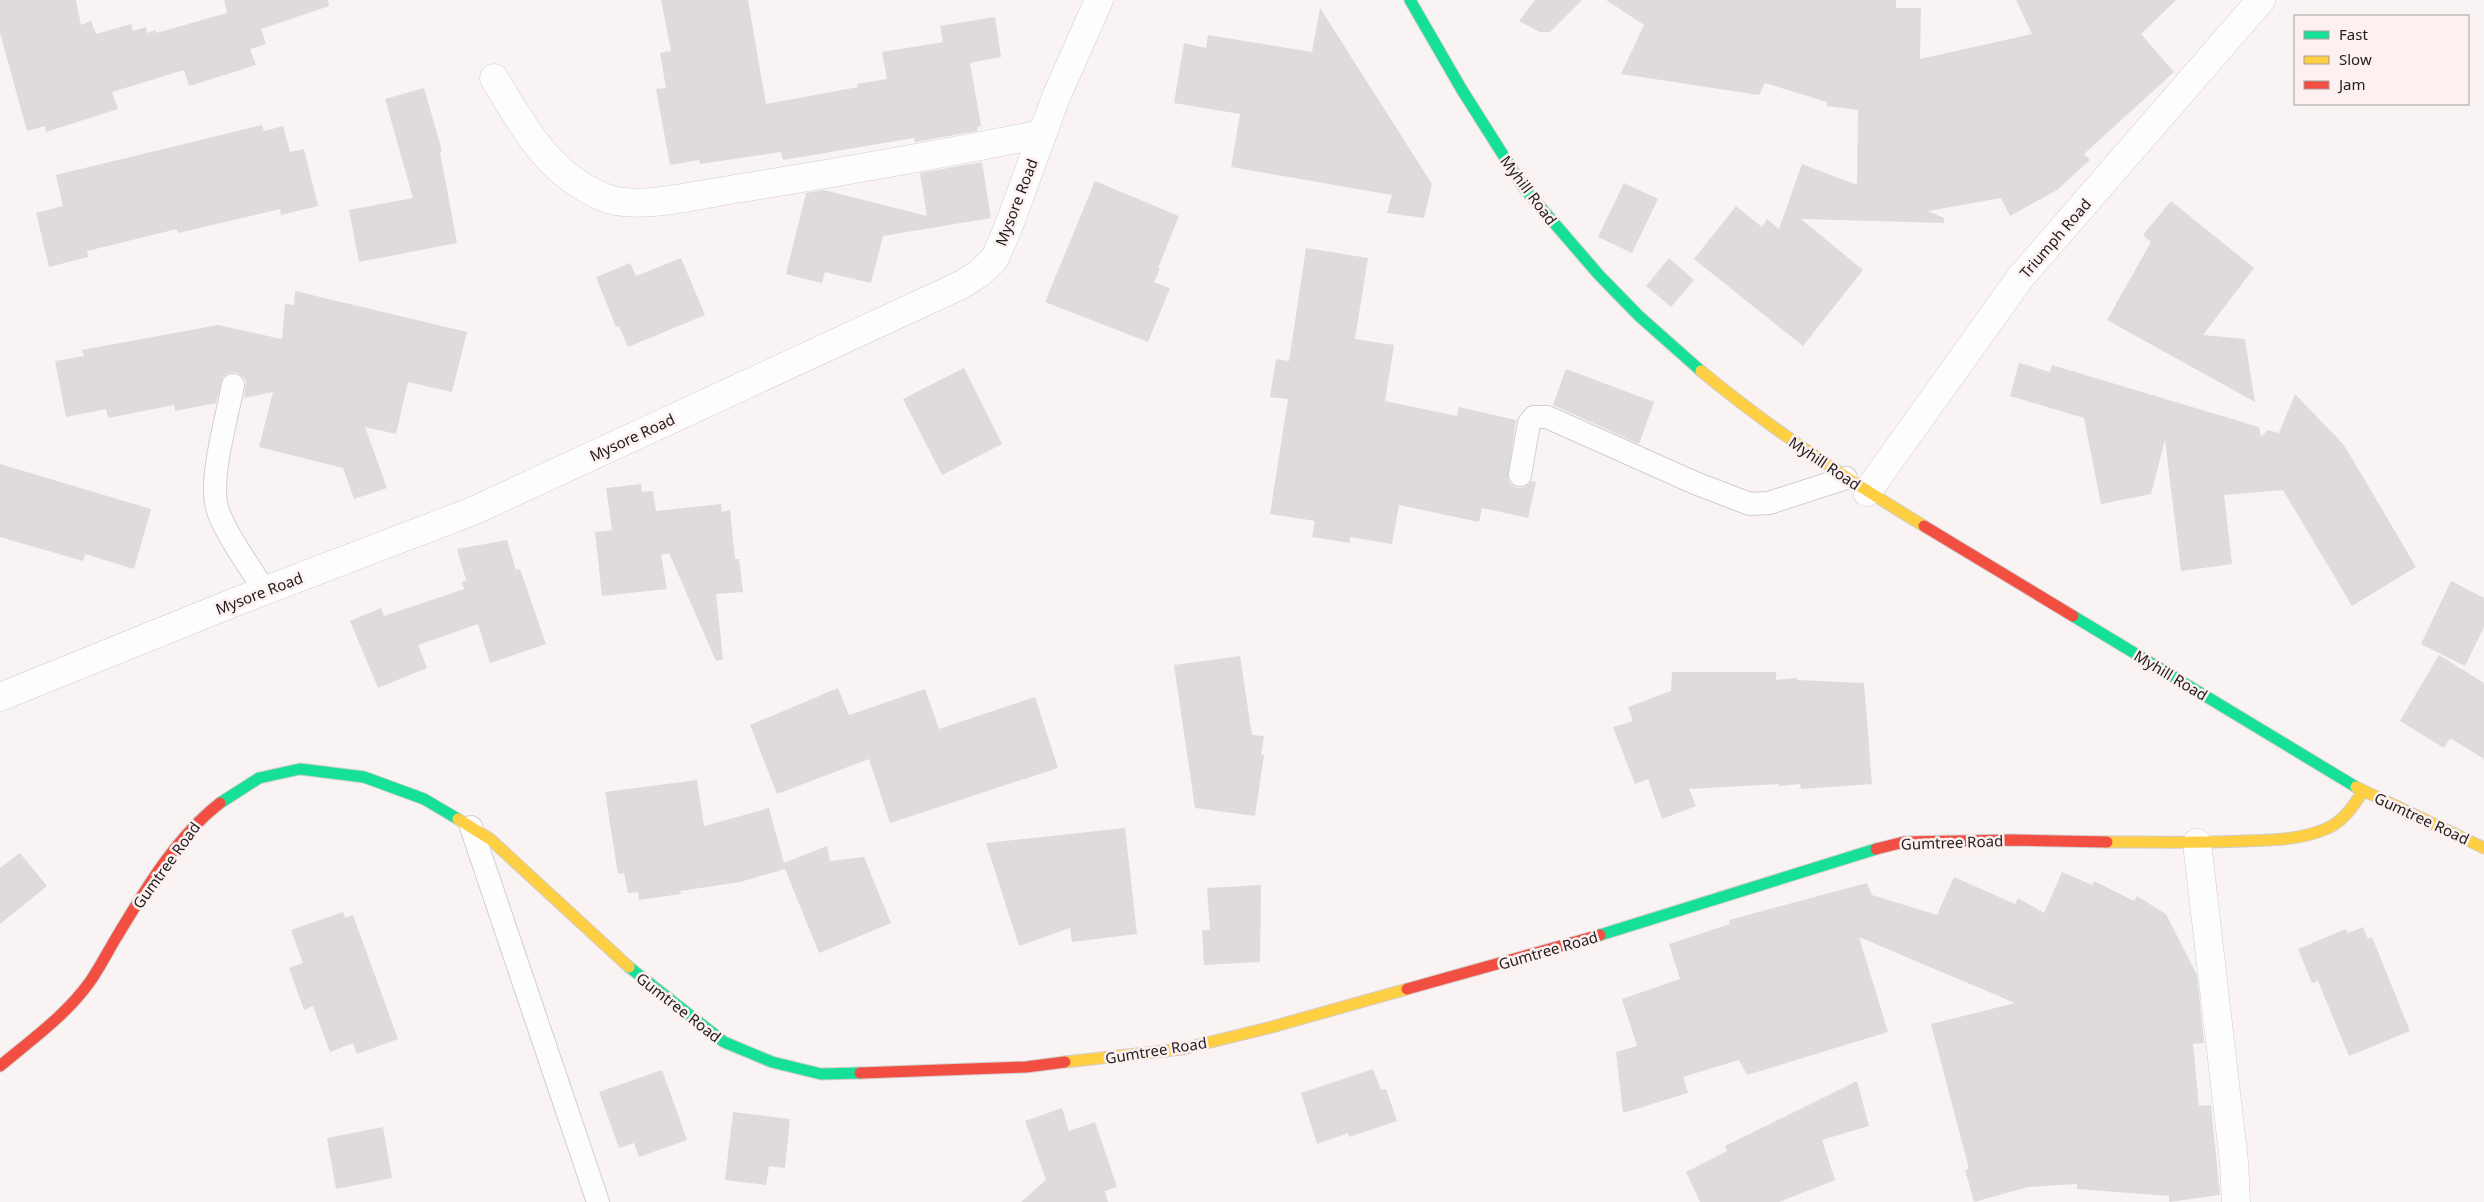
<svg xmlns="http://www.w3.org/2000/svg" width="2484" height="1202" font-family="'Noto Sans',sans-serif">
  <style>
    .building { fill: #e0dbdb }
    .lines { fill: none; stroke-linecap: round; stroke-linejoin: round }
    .lane-casing { stroke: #d2cece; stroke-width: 24 }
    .street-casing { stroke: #d2cece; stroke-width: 29 }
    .fast-casing { stroke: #d2cece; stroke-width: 13 }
    .slow-casing { stroke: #d2cece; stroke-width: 13 }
    .jam-casing { stroke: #d2cece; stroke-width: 13 }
    .lane { stroke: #fefdfd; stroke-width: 22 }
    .street { stroke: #fefdfd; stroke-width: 28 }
    .fast { stroke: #16e098; stroke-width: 11 }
    .slow { stroke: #ffcf43; stroke-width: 11 }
    .jam { stroke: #f24e42; stroke-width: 11 }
    .labels { text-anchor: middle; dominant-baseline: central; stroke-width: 5; stroke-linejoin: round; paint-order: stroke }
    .street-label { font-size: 15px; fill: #242020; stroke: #fcf1f0 }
  </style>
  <rect width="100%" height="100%" fill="#f9f3f3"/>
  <g class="building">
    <path d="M0 0H76L81 25 91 21 96 34 131 24 133 31 146 27 147 33 156 30V33L227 13 224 0H328L329 6 261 29 266 44 250 49 256 65 189 86 184 70 112 92 118 109 46 132 45 126 27 131 0 33Z"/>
    <path d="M661 0H748L766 104 858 87 857 84 887 79 882 52 943 42 940 26 995 17 1001 57 970 63 981 126 977 127V131L915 142 914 138 783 160 781 152 700 164 699 160 670 165 656 89 666 88 660 53 671 51Z"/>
    <path d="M1535 0H1582L1550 32H1540L1519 21Z"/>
    <path d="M1606 0H1896V8H1921L1920 59 2032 34 2016 0H2176L2141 34 2174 72 2084 154 2090 160 2057 190 2010 216 2001 198 1928 211 1944 218V223L1801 219 1863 270 1803 346 1694 259 1736 206 1762 227 1767 219 1779 229 1802 164 1857 185 1858 110 1827 106V102L1765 83 1759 95 1621 74 1644 25Z"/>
    <path d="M1320 8 1432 184 1424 218 1387 213 1392 195 1231 167 1240 114 1174 103 1184 43 1206 48 1208 35 1312 52Z"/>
    <path d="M424 88 442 151 440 152 457 243 359 262 349 210 413 198 385 99Z"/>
    <path d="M262 125 264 131 283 126 290 152 304 149 318 206 281 215 280 209 178 233 177 229 87 251 88 257 49 267 36 213 63 206 56 175Z"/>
    <path d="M982 162 991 218 883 236 871 283 825 272 822 283 786 274 806 193 824 190 927 216 920 173Z"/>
    <path d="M1095 181 1179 216 1158 268 1160 269 1154 282 1170 288 1148 342 1045 302Z"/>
    <path d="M1624 183 1658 199 1632 253 1598 237Z"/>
    <path d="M2171 201 2254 268 2203 335 2245 339 2255 402 2107 320 2151 242 2143 235Z"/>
    <path d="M1306 248 1368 258 1355 339 1394 345 1385 401 1457 416 1459 407 1516 420 1508 479 1511 485 1518 488 1525 487 1531 481 1536 482 1528 518 1482 508 1479 522 1399 505 1392 544 1350 537V543L1312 537 1315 521 1270 514 1288 399 1270 397 1276 359 1289 361Z"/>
    <path d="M681 258 705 315 628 347 619 326 616 327 596 277 630 263 636 276Z"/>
    <path d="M1669 258 1694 280 1671 307 1646 286Z"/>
    <path d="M295 291 467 332 452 392 408 382 396 434 365 427 387 488 354 499 343 468 259 447 273 392 244 398 246 381 242 376 236 372 228 373 223 377 216 403 175 411 174 405 108 418 106 409 66 417 55 361 84 356 82 350 218 325 282 339 285 304 294 305Z"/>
    <path d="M2019 363 2050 372 2052 365 2259 427 2261 437 2268 430 2279 433 2295 394 2344 445 2416 567 2352 606 2283 490 2224 495 2232 564 2181 571 2165 440 2151 494 2101 504 2084 418 2010 396Z"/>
    <path d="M964 368 1002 444 942 475 903 399Z"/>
    <path d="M1566 369 1654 402 1639 444 1553 405Z"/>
    <path d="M0 464 151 509 134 569 85 554 83 561 0 537Z"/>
    <path d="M641 484 642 492 653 491 656 511 721 504 722 512 730 510 735 559H739L743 592 716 594 723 659 716 661 669 553 661 555 667 589 602 596 595 532 612 530 606 488Z"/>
    <path d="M507 540 516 570 520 569 546 644 490 663 478 624 418 645 427 668 378 688 350 621 381 608 384 616 464 589 462 582 466 580 457 549Z"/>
    <path d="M2451 581 2484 598V627L2465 666 2421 644Z"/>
    <path d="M2439 655 2484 683V759L2450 738 2444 748 2400 721Z"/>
    <path d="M1240 656 1252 735 1264 736 1261 755H1264L1255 816 1195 808 1174 665Z"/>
    <path d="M1672 672H1776V680L1797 678V680L1864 683 1872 784 1801 789 1800 784 1779 786V784L1689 789 1696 806 1662 819 1648 779 1635 784 1613 727 1633 721 1628 707 1671 691Z"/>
    <path d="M838 688 849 715 925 689 939 729 1035 697 1058 768 890 823 869 759 777 794 750 725Z"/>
    <path d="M697 780 704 826 769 808 784 863 827 846 830 861 864 857 891 923 819 953 785 869 740 882 680 891 681 894 639 900 638 892 628 893 624 873 618 874 605 792Z"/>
    <path d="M1125 828 1137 934 1072 942 1070 928 1019 946 986 843Z"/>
    <path d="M20 853 47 886 0 924V868Z"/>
    <path d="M2062 872 2092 885 2094 881 2134 901 2137 896 2166 914 2197 975 2204 1043 2193 1044 2199 1106 2211 1105 2220 1195 2169 1202V1196L2077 1189V1184L2028 1187 1974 1202 1965 1170 1969 1169 1931 1024 2015 1003 1859 937 1888 1032 1747 1075 1739 1060 1683 1077 1688 1093 1623 1113 1616 1052 1637 1046 1622 999 1680 979 1669 944 1730 924 1729 920 1867 883 1872 895 1937 915 1954 877 2015 904 2018 898 2044 913Z"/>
    <path d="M1261 885 1260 962 1204 965 1202 930H1210L1207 888Z"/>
    <path d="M343 912 345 918 353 915 398 1039 357 1054 353 1043 330 1052 313 1006 304 1010 289 968 303 963 291 930Z"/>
    <path d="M2363 927 2368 939 2372 937 2410 1031 2349 1056 2318 981 2312 983 2298 949 2346 929 2348 933Z"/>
    <path d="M1373 1069 1381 1090 1386 1089 1397 1121 1349 1137 1348 1133 1317 1144 1301 1093Z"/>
    <path d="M662 1070 687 1140 639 1157 634 1143 619 1148 599 1092Z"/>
    <path d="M1857 1081 1869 1126 1822 1140 1835 1180 1779 1202H1700L1686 1172 1727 1151 1725 1146Z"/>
    <path d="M1062 1108 1069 1131 1095 1122 1117 1187 1105 1191 1108 1202H1021L1046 1180 1025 1121Z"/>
    <path d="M733 1112 790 1119 785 1168 769 1166 766 1185 725 1180Z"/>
    <path d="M383 1127 392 1178 336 1189 327 1138Z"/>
  </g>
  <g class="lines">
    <g class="lane-casing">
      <g id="lane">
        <path d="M233 385C227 418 211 471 216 503 220 527 251 568 264 590"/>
        <path d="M1520 475 1529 423 1534 417H1547L1695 483 1750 504 1769 503 1846 478"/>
        <path d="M471 827 598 1202"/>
      </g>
    </g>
    <g class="street-casing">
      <g id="street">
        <path d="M494 78C523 126 548 174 603 197 637 212 704 193 741 188 842 172 942 154 1042 134"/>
        <path d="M1867 492 2020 278 2261 0"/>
        <path d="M0 697 235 602 473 511 961 285 980 273 995 258 1008 228 1056 97 1099 0"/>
        <path d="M2197 843 2234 1162 2236 1202"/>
      </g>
    </g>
    <g class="fast-casing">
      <g id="fast">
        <path d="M1410 0 1462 90 1524 188 1599 275 1639 316 1701 371"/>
        <path d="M2073 616 2356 787"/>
        <path d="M220 803 259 778 300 769 364 777 424 799 458 819"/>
        <path d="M1600 935 1876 849"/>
        <path d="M629 967 724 1042 772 1062 821 1074 860 1073"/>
      </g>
    </g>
    <g class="slow-casing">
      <g id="slow">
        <path d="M1701 371C1771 429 1846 479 1924 526"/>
        <path d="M2356 787 2484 848"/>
        <path d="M458 819 490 839 629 967"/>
        <path d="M2107 842C2152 842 2198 843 2244 841 2273 840 2303 840 2330 827 2345 819 2354 805 2363 791"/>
        <path d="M1065 1062 1182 1049 1268 1028 1407 989"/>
      </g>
    </g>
    <g class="jam-casing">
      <g id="jam">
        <path d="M1924 526 2073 616"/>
        <path d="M1876 849 1904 842 2012 840 2107 842"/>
        <path d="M1407 989 1600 935"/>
        <path d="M0 1066C31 1040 65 1016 89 983 99 969 107 953 116 938 145 890 175 838 220 803"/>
        <path d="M860 1073 1026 1067 1065 1062"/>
      </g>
    </g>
    <use href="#lane" class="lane"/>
    <use href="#street" class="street"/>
    <use href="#fast" class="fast"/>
    <use href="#slow" class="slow"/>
    <use href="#jam" class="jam"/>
  </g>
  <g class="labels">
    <g class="street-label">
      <text transform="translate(1529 190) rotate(53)">Myhill Road</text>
      <text transform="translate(1016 202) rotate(-69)">Mysore Road</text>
      <text transform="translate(2055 238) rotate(-49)">Triumph Road</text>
      <text transform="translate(632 437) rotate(-25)">Mysore Road</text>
      <text transform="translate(1825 463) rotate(34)">Myhill Road</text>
      <text transform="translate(259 593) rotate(-21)">Mysore Road</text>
      <text transform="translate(2171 675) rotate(31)">Myhill Road</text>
      <text transform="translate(2422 818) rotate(25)">Gumtree Road</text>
      <text transform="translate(1952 842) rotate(-2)">Gumtree Road</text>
      <text transform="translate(166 865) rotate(-54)">Gumtree Road</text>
      <text transform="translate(1548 950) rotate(-16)">Gumtree Road</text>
      <text transform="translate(679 1007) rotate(38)">Gumtree Road</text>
      <text transform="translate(1156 1050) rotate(-9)">Gumtree Road</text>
    </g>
  </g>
  <rect x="2294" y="15" width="175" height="90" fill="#fcf1f0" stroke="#a69d9d"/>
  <rect x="2304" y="31" width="25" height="8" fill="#16e098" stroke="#a69d9d"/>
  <text x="2339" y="40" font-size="15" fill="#242020">Fast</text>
  <rect x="2304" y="56" width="25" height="8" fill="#ffcf43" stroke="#a69d9d"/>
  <text x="2339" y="65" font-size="15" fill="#242020">Slow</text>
  <rect x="2304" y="81" width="25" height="8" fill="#f24e42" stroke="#a69d9d"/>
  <text x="2339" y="90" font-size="15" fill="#242020">Jam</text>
</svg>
